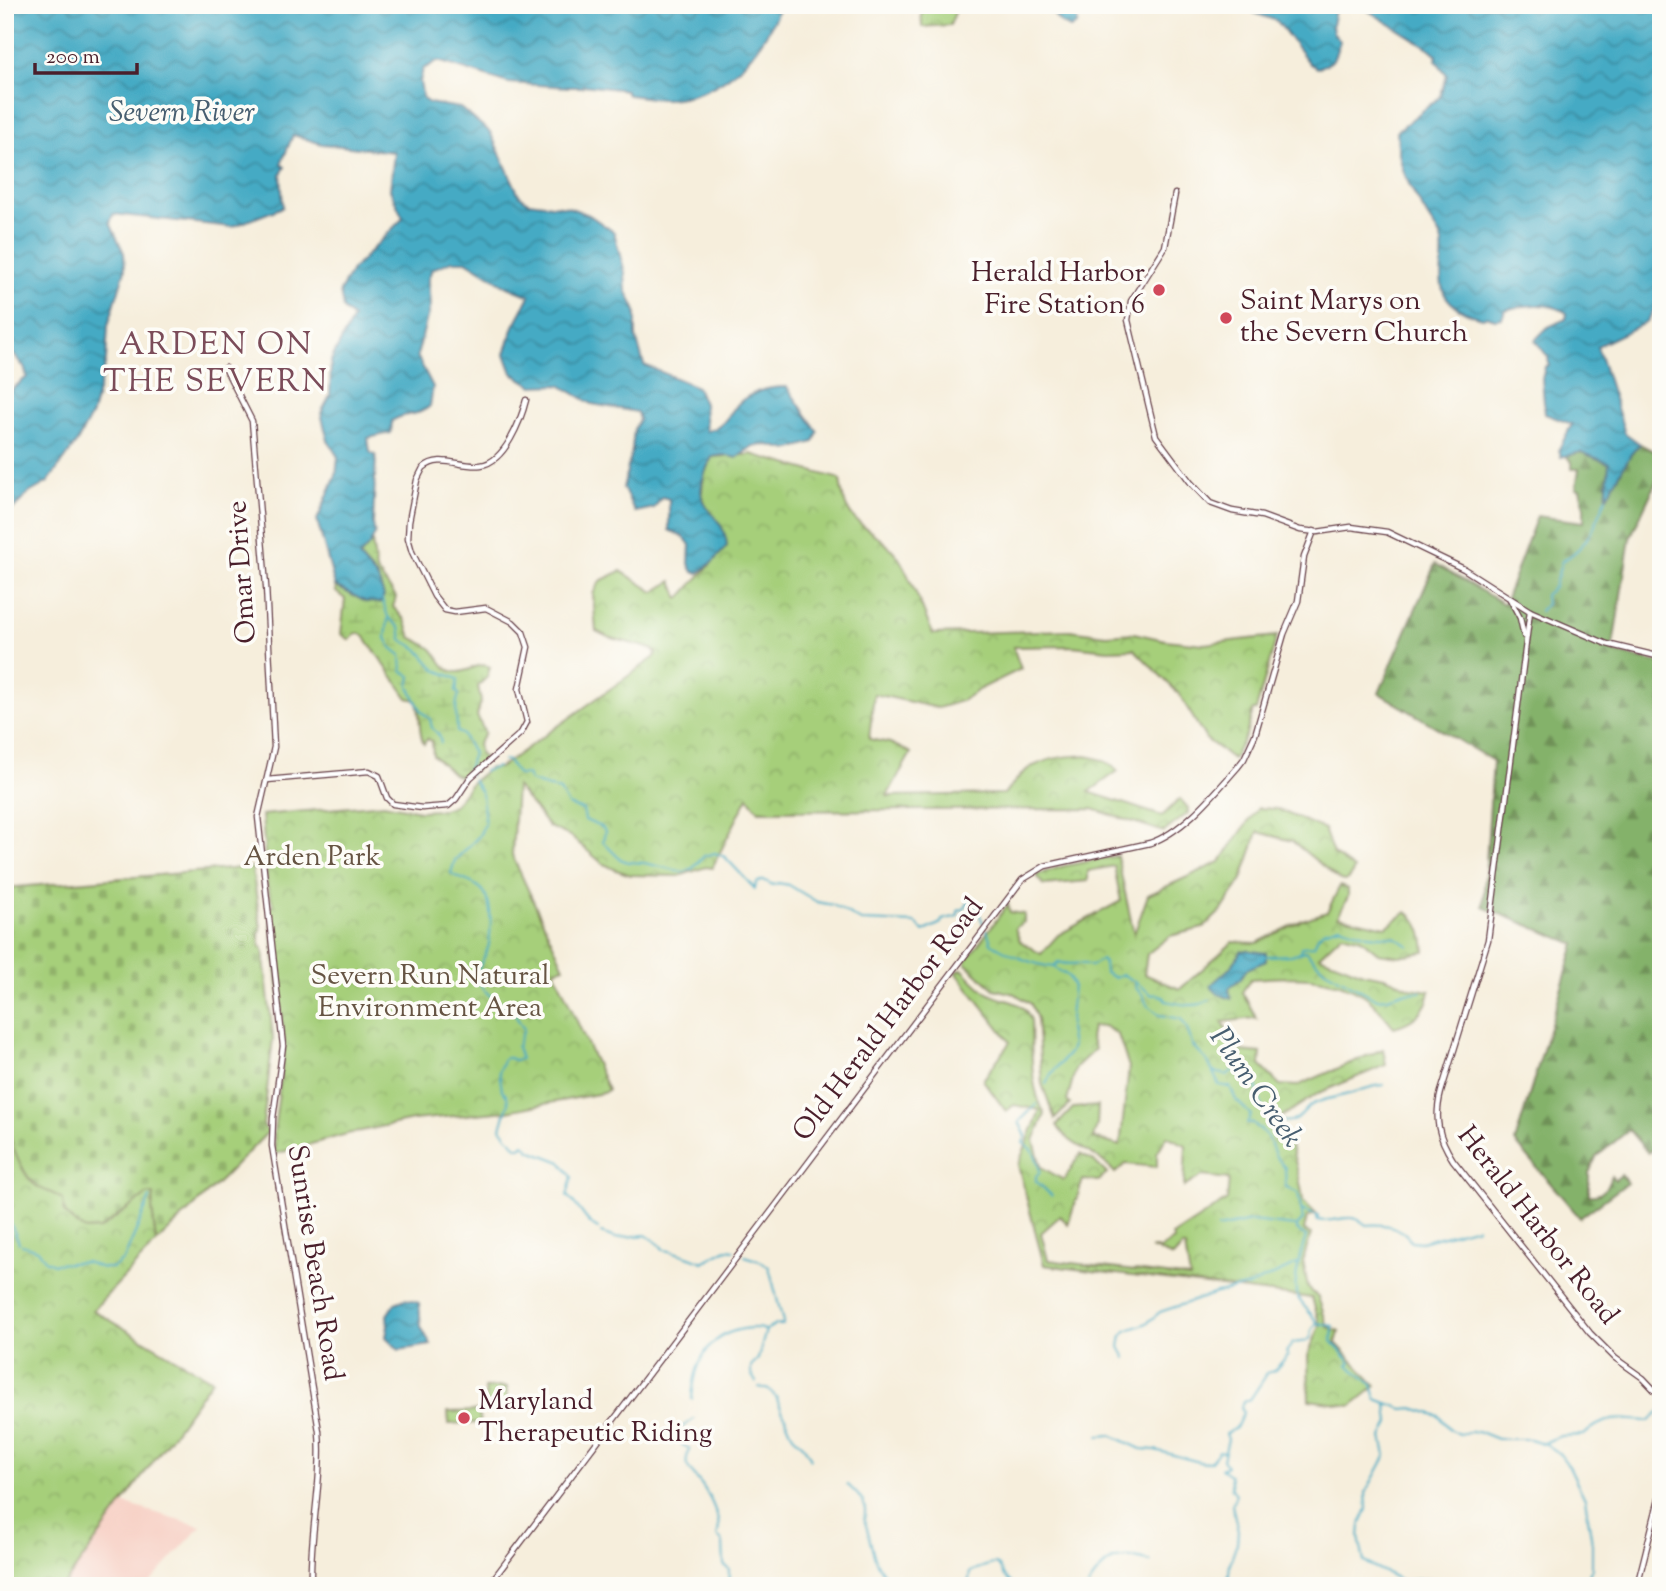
<svg xmlns="http://www.w3.org/2000/svg" width="1666" height="1591" font-family="'Sorts Mill Goudy',serif">
  <style>
    .built { fill: #f7d1c6 }
    .grass { fill: #a6cf7a; stroke: #787752; stroke-width: 2 }
    .forest { fill: url(#forest-firs); stroke: #67684a; stroke-width: 2 }
    .wetland { fill: url(#wetland-marsh); stroke: #787752; stroke-width: 2 }
    .cemetery { fill: url(#cemetery-stones); stroke: #787752; stroke-width: 2 }
    .park { fill: url(#park-crowns); stroke: #787752; stroke-width: 2 }
    .water { fill: url(#water-waves); stroke: #476478; stroke-width: 2 }
    .lines { fill: none; stroke-linecap: round; stroke-linejoin: round }
    .stream { stroke: #44aac4; stroke-width: 2 }
    .minor-casing { stroke: #643e46; stroke-width: 7 }
    .minor { stroke: #fff; stroke-width: 4.5 }
    .poi-dot { fill: #d1495b; stroke: #fdfcf7; stroke-width: 2.5 }
    .labels { text-anchor: middle; dominant-baseline: central; stroke-width: 7; stroke-linejoin: round; paint-order: stroke }
    .poi-label { font-size: 28px; fill: #4a1f2b; stroke: #fdfcf7; text-anchor: start }
    .street-label { font-size: 28px; fill: #4a1f2b; stroke: #fdfcf7 }
    .park-label { font-size: 28px; fill: #665443; stroke: #fdfcf7 }
    .water-label { font-size: 30px; font-style: italic; fill: #475e70; stroke: #fdfcf7 }
    .quarter-label { font-size: 32px; letter-spacing: 2px; fill: #7b4c59; stroke: #fdfcf7 }
  </style>
  <defs>
    <pattern id="forest-firs" width="22" height="20" patternUnits="userSpaceOnUse" patternTransform="scale(1.75)"><rect width="22" height="20" fill="#84b26a"/><path d="M5 1l3.5 6h-7zM16 11l3.5 6h-7z" fill="#6e9057"/></pattern>
    <pattern id="wetland-marsh" width="20" height="14" patternUnits="userSpaceOnUse" patternTransform="scale(1.75)"><rect width="20" height="14" fill="#a6cf7a"/><path d="M1 5h8M5 5V1M11 12h8M15 12V8" fill="none" stroke="#90b16a"/></pattern>
    <pattern id="cemetery-stones" width="16" height="16" patternUnits="userSpaceOnUse" patternTransform="scale(1.75)"><rect width="16" height="16" fill="#a6cf7a"/><path d="M2 7V4a2 2 0 0 1 4 0v3zM10 15v-3a2 2 0 0 1 4 0v3z" fill="#90b16a"/></pattern>
    <pattern id="park-crowns" width="20" height="18" patternUnits="userSpaceOnUse" patternTransform="scale(1.75)"><rect width="20" height="18" fill="#a6cf7a"/><path d="M2 6a3 3 0 1 1 6 0M12 15a3 3 0 1 1 6 0" fill="none" stroke="#90b16a"/></pattern>
    <pattern id="water-waves" width="16" height="10" patternUnits="userSpaceOnUse" patternTransform="scale(1.75)"><rect width="16" height="10" fill="#44aac4"/><path d="M0 5q4-4 8 0t8 0" fill="none" stroke="#3b8a9f"/></pattern>
  </defs>
  <rect width="100%" height="100%" fill="#fdfcf7"/>
  <filter id="ink" filterUnits="userSpaceOnUse"><feTurbulence type="fractalNoise" baseFrequency=".0143" numOctaves="2"/><feDisplacementMap in="SourceGraphic" scale="14" xChannelSelector="R" yChannelSelector="G"/><feConvolveMatrix kernelMatrix="1 2 1 2 8 2 1 2 1" color-interpolation-filters="sRGB"/></filter>
  <filter id="wash" filterUnits="userSpaceOnUse"><feTurbulence type="fractalNoise" baseFrequency=".00686" numOctaves="4" result="noise"/><feDisplacementMap in="SourceGraphic" scale="28" xChannelSelector="R" yChannelSelector="G"/><feGaussianBlur stdDeviation="1.57" result="paint"/><feColorMatrix in="noise" values="0 0 0 0 0 0 0 0 0 0 0 0 0 0 0 0 0 1.4 0 .05"/><feComposite in="paint" operator="in"/></filter>
  <g filter="url(#wash)">
    <rect width="100%" height="100%" fill="#f6eedc"/>
    <path class="built" d="M122 1503 201 1526 147 1586H63Z"/>
    <g class="grass">
      <path d="M507 1387V1403H486L485 1388Z"/>
      <path d="M479 1411 480 1423 449 1424 448 1412Z"/>
    </g>
    <path class="forest" d="M1640 444 1661 455V472L1630 538 1612 652 1661 663V1143L1648 1153 1629 1130 1596 1157 1589 1173V1195C1605 1197 1606 1186 1611 1176L1615 1180 1621 1175 1627 1183 1580 1218 1515 1142 1575 944 1483 907 1493 761 1379 693 1435 564 1504 604 1537 516 1584 522V506L1580 489 1576 488 1579 469H1572V462L1566 456 1581 452 1609 463 1607 496 1631 454Z"/>
    <path class="wetland" d="M372 541 376 570 396 597 393 607 405 620 411 637C418 641 426 644 432 649 440 657 443 671 456 672 469 673 478 661 490 667L487 677 478 686 481 701 477 716 485 733 478 744 480 755 486 759 474 771H465L463 777 453 774 433 755 432 741 427 739 424 744C417 730 422 715 416 700L408 698 364 636 359 633 355 634 350 640 341 634 345 599 336 592 335 586 366 602 378 578 359 557Z"/>
    <path class="cemetery" d="M252 867 261 928 259 934 260 946 263 949 273 1038 263 1125 268 1132 223 1178 156 1243 152 1208 154 1195 148 1194 100 1229 85 1230 73 1222 64 1212 63 1200C52 1191 47 1193 38 1187 23 1177 11 1145 8 1128L11 1124 5 1120V888Z"/>
    <g class="park">
      <path d="M921 5H958L950 25 922 27Z"/>
      <path d="M751 454 840 479C845 530 868 521 896 554 908 569 924 614 933 634L1070 630 1106 635 1134 633 1165 640 1204 644 1277 636 1256 710H1253L1246 735 1233 759 1206 739 1179 694 1134 649 1108 650 1072 646 1013 647 1021 669 980 689 961 701 938 708 874 694 869 739 890 743 911 753 887 796 1004 794C1012 786 1021 772 1031 767 1058 754 1096 749 1118 771L1089 792 1162 816 1180 799 1188 808V813L1164 832 1093 809 759 811 748 797 712 868 706 867 679 876 631 875 616 870 602 863 570 836 549 827 516 786 512 855 564 967 554 970 608 1090 603 1093 507 1111 413 1120 347 1134 275 1154 274 1131 285 1045 269 907 274 906 267 886 262 815 384 804 420 811 440 810 454 805 473 781 489 768H499L655 657 656 652 652 649 608 637 596 631 593 594 600 581 621 571 654 592 672 581 679 599 727 546C709 509 690 498 712 457 726 455 737 457 751 454Z"/>
      <path d="M1258 808 1277 809 1324 829 1333 854 1354 869 1350 878 1345 881 1340 880 1292 841 1258 832 1242 879 1222 910 1203 928 1170 936 1147 954 1144 974 1180 989 1233 942 1257 943 1302 920 1327 912 1340 886 1348 889V897L1338 916 1386 927 1407 912C1421 922 1424 936 1425 952L1399 956 1378 953 1361 939 1342 934 1319 956 1363 973 1385 977 1411 988 1430 991C1427 1011 1413 1022 1394 1027 1385 1017 1375 1002 1364 995 1328 974 1290 976 1251 979L1242 992 1257 1019 1254 1018 1222 1022 1241 1051 1261 1053 1260 1065 1280 1085 1297 1086 1383 1049 1386 1065 1319 1093 1278 1119 1276 1125C1279 1128 1283 1130 1285 1133 1292 1142 1302 1189 1303 1201L1316 1214 1307 1217 1304 1231 1311 1234 1303 1261 1308 1288 1318 1297 1328 1327 1339 1331 1336 1343 1376 1386 1351 1406 1309 1400 1308 1356 1320 1325 1312 1298 1044 1265 1018 1165 1040 1110 1014 1105 1006 1111 983 1080 1010 1042 956 972 962 969C970 977 978 987 988 993 1007 1004 1021 997 1031 1020 1032 1050 1029 1087 1045 1114L1034 1140 1041 1167 1064 1180 1080 1154 1094 1161 1107 1174 1098 1181 1083 1180 1068 1224 1060 1216 1041 1233 1048 1260 1190 1278 1185 1247H1182L1173 1257 1151 1248 1160 1249 1174 1240 1172 1236 1227 1200 1229 1179 1202 1176 1184 1187 1186 1145 1167 1136 1157 1153V1167L1126 1164 1115 1173C1099 1152 1068 1147 1057 1125L1073 1108 1098 1106 1097 1125 1093 1138 1120 1146 1129 1067 1118 1035 1104 1026 1092 1027 1090 1038 1095 1049 1076 1067 1067 1101 1070 1104 1055 1119 1042 1084 1037 1019 1031 1004 1015 994 994 989 966 964V961L1008 904 1010 912 1024 914V922L1015 928 1020 941 1041 954 1058 935 1121 901 1114 866 1088 871V881L1044 885 1036 875 1064 866 1117 856 1134 934 1148 895 1220 862Z"/>
      <path d="M5 1120 11 1124 8 1128C11 1145 23 1178 38 1187 48 1193 52 1191 63 1200L64 1212 73 1222 85 1230 100 1229 148 1194 154 1195 152 1208 156 1243 93 1310 212 1380 63 1586H5Z"/>
    </g>
    <g class="water">
      <path d="M25 5H780C777 10 777 16 774 20 752 64 718 96 666 99 654 99 640 96 628 95L626 94V90L583 85 582 87H569L508 83 438 61 423 69 420 82 423 99 429 103 460 108 490 132 519 195 528 202 568 207 589 215 614 232 625 273 626 290 636 311V337L644 365 697 387 704 404 706 431C725 428 727 415 739 403 753 390 770 387 787 387L818 432 814 442 788 450 769 445 753 446 737 458 723 455 712 457C682 514 724 505 727 546L714 561 699 573 693 572 689 564 690 545 684 537 669 530V499L662 497 654 508 635 512 623 488 632 450 634 429 639 420 637 412 592 404 560 385 533 386 512 373 505 354 514 326 530 296 508 287 466 261H452L432 269 428 280 430 306 417 356 433 387 430 406C419 417 403 412 392 421L391 433 368 438 370 452 376 456 373 524 375 534 369 546 359 557 378 579 384 596 380 603 366 602 335 586 317 520 336 475 338 457 328 441 321 413 330 396 331 360 353 318 343 309 340 291 352 270 403 218 390 190 394 152 322 144 293 135 281 164 285 167 281 174 283 207 232 227 113 214 110 223 124 253 125 270 108 326 106 361 92 414 77 442 48 482 29 493 11 511 5 529V395L27 377 24 367 5 344V16Z"/>
      <path d="M1045 5H1074L1078 10 1077 25 1070 28 1061 23Z"/>
      <path d="M1249 5H1336L1332 25 1333 33 1340 41C1333 57 1338 62 1317 68L1310 64 1277 21 1254 13Z"/>
      <path d="M1359 5H1661V297L1647 322 1597 346 1625 433 1640 444 1631 454 1606 498 1609 463 1581 452 1561 457 1559 449 1572 424 1545 414 1542 379 1545 367 1549 365 1548 357 1535 340 1548 327 1566 319 1567 313C1548 301 1525 305 1505 310L1502 318 1495 319 1487 316 1483 318C1469 315 1451 307 1444 293 1437 277 1446 255 1441 239 1438 231 1431 223 1427 216 1408 183 1398 170 1397 131L1440 97 1447 75 1436 60 1437 55 1430 49Z"/>
      <path d="M1247 950 1266 953V961L1247 969 1240 979 1229 988 1231 999 1218 994 1211 987 1212 984 1232 966 1241 951Z"/>
      <path d="M405 1299 419 1303 421 1327 431 1345 399 1350 386 1337 388 1326 387 1315 395 1303Z"/>
    </g>
    <g class="lines">
      <g class="stream">
        <path d="M382 599 388 617 400 628 402 640 418 649 436 670 458 679 456 691 459 694C454 707 457 719 457 732L462 734 473 753 468 769 470 775"/>
        <path d="M1540 611 1546 604 1545 595 1554 587 1562 561C1587 548 1597 523 1606 498"/>
        <path d="M388 618 386 638 391 647 401 655 402 671 411 676 409 686 412 693 422 712 430 719 432 728 439 735 441 743"/>
        <path d="M503 761 507 760 518 775H527L530 781 560 791 568 805 583 810 585 820 603 828 605 832 603 842 620 859 628 862 644 863 684 872 693 868 704 856 715 853 725 857 755 889 756 883C763 879 766 881 773 885L778 883 789 885 817 902 833 905 861 921 916 923 923 932 941 923 942 920 958 916V911L964 909 969 902 975 903 983 923"/>
        <path d="M484 771 497 767"/>
        <path d="M473 780 482 794 485 823 479 836 455 860 451 873C460 881 474 880 483 891 493 904 491 929 489 944 487 958 472 969 480 984 487 998 502 1001 512 1011 517 1016 519 1023 524 1029L517 1047 521 1059 514 1060 507 1057 503 1060 499 1071 502 1090 507 1096 508 1104 501 1128 516 1147H521L524 1144 530 1150 561 1162 572 1177 567 1196C579 1205 587 1225 598 1229"/>
        <path d="M987 930 991 943C1011 955 1030 964 1054 967L1059 962C1069 967 1078 960 1091 966L1101 960 1104 963 1105 973 1115 978 1122 974 1135 982 1136 988 1143 995 1147 1005 1160 1015 1181 1019 1186 1026 1193 1046 1208 1062 1219 1085 1230 1087 1236 1100 1251 1115 1247 1123H1253L1268 1137 1275 1155 1285 1168 1286 1187 1298 1193 1303 1220 1297 1226V1231L1306 1236C1302 1249 1292 1283 1297 1296 1302 1306 1312 1313 1317 1323L1333 1326 1332 1341 1351 1363 1348 1365 1372 1384 1376 1399 1403 1409 1413 1408 1439 1416 1450 1429 1459 1434 1477 1431 1497 1439H1530L1546 1444 1559 1453 1570 1468 1585 1499 1587 1510 1592 1543V1568L1584 1586"/>
        <path d="M1300 952 1301 947 1314 946 1318 936 1323 931 1340 926 1368 935 1395 937 1409 946"/>
        <path d="M1265 956 1291 955 1305 951 1325 970 1377 999 1388 998 1400 993 1421 992"/>
        <path d="M1137 983 1152 995 1157 994 1164 997 1166 1001C1180 1004 1197 1009 1209 1000"/>
        <path d="M1214 1072 1227 1075 1237 1067 1250 1082 1256 1084C1260 1100 1261 1117 1281 1121 1287 1122 1292 1122 1297 1119 1303 1115 1307 1107 1313 1104 1323 1099 1334 1098 1345 1095 1358 1092 1369 1086 1383 1085"/>
        <path d="M1046 1084 1051 1074 1070 1052 1072 1045 1069 1030 1073 985 1068 976 1055 968"/>
        <path d="M1037 1104 1019 1122 1026 1136 1023 1143C1035 1150 1037 1158 1040 1172L1036 1176V1181L1052 1196"/>
        <path d="M5 1210 19 1243"/>
        <path d="M1301 1210 1318 1216 1317 1220C1337 1224 1349 1210 1366 1225 1381 1223 1403 1226 1411 1241L1421 1242 1477 1227"/>
        <path d="M1218 1228 1251 1221 1295 1226"/>
        <path d="M601 1233 615 1238 646 1235 659 1244 664 1250C678 1252 690 1257 703 1262L727 1249 734 1250"/>
        <path d="M22 1245 38 1250 46 1261 54 1264 86 1262 102 1268H113L124 1259 150 1198"/>
        <path d="M745 1256 758 1260 769 1267 783 1322V1325H775L766 1330 758 1359 751 1366V1374L756 1382"/>
        <path d="M1126 1358 1120 1347 1122 1336 1126 1331 1147 1323 1160 1312 1217 1293 1249 1286 1297 1264"/>
        <path d="M759 1387 769 1390 776 1397 793 1436 804 1446 811 1459"/>
        <path d="M692 1399C694 1368 705 1338 738 1330 747 1328 757 1327 765 1330"/>
        <path d="M1387 1405 1389 1423 1382 1437 1386 1455 1366 1492 1367 1509 1360 1525 1359 1537 1364 1562 1403 1581 1425 1579 1440 1581"/>
        <path d="M694 1419C678 1432 679 1422 681 1444L690 1449C688 1454 685 1459 687 1465 689 1470 693 1474 697 1479 707 1490 724 1522 717 1535L723 1543 724 1565 729 1570 728 1586"/>
        <path d="M1099 1436 1111 1435 1141 1449 1155 1450 1203 1463 1211 1461 1219 1451 1224 1452"/>
        <path d="M1546 1442 1560 1436 1584 1435C1606 1414 1622 1420 1649 1421L1660 1411"/>
        <path d="M847 1484C857 1494 869 1502 864 1519 874 1546 870 1574 903 1586"/>
        <path d="M1228 1584 1230 1563 1237 1543 1238 1531 1232 1505 1236 1494 1232 1489 1230 1475 1221 1469 1227 1466 1223 1460 1228 1439 1226 1434 1236 1428 1243 1413 1241 1406 1245 1401H1249L1265 1377 1266 1373 1274 1371 1288 1355 1286 1352 1293 1343 1308 1341 1312 1335 1311 1332 1316 1324"/>
        <path d="M968 1586 970 1572C1013 1554 989 1570 1016 1586"/>
        <path d="M1088 1586C1106 1558 1119 1552 1151 1562"/>
      </g>
    </g>
  </g>
  <g filter="url(#ink)">
    <g class="lines">
      <g class="minor-casing">
        <g id="minor">
          <path d="M1175 194 1165 247 1131 301 1128 320 1156 436 1191 483 1210 503 1232 511 1262 516 1300 530 1317 532 1351 527 1387 532 1464 569 1530 611 1607 644 1661 657"/>
          <path d="M225 368 252 421 266 586 274 747 258 817 283 1046 273 1118 272 1146 319 1431C323 1483 309 1534 311 1586"/>
          <path d="M1510 599 1520 618 1524 636"/>
          <path d="M1530 611 1488 940 1441 1092C1434 1119 1438 1137 1453 1160L1590 1333 1615 1358 1643 1378 1661 1397"/>
          <path d="M267 780 369 771 379 776 387 798 393 804 422 808 448 806 456 799 470 778 521 733 527 722 519 689 528 647 523 632 513 622 486 608 455 612 445 610 434 596 412 552 408 538 409 521 417 480 423 468C440 453 461 468 481 465 505 462 521 420 526 400"/>
          <path d="M488 1586 1022 880 1045 866 1150 843C1183 832 1214 794 1237 768L1244 759 1255 735 1284 634 1298 601 1304 557 1314 531"/>
          <path d="M1637 1586 1661 1491"/>
        </g>
      </g>
      <use href="#minor" class="minor"/>
    </g>
  </g>
  <g class="poi-dot">
    <circle cx="1159" cy="290" r="7"/>
    <circle cx="1226" cy="318" r="7"/>
    <circle cx="464" cy="1418" r="7"/>
  </g>
  <g class="labels">
    <g class="poi-label">
      <text x="1145" y="274" text-anchor="end">Herald Harbor<tspan x="1145" dy="32">Fire Station 6</tspan></text>
      <text x="1240" y="302">Saint Marys on<tspan x="1240" dy="32">the Severn Church</tspan></text>
      <text x="478" y="1402">Maryland<tspan x="478" dy="32">Therapeutic Riding</tspan></text>
    </g>
    <g class="street-label">
      <text transform="translate(243 572) rotate(-94)">Omar Drive</text>
      <text transform="translate(889 1020) rotate(-53)">Old Herald Harbor Road</text>
      <text transform="translate(1537 1226) rotate(52)">Herald Harbor Road</text>
      <text transform="translate(314 1263) rotate(81)">Sunrise Beach Road</text>
    </g>
    <g class="park-label">
      <text x="312" y="858">Arden Park</text>
      <text x="430" y="977">Severn Run Natural<tspan x="430" dy="32">Environment Area</tspan></text>
    </g>
    <g class="water-label">
      <text x="182" y="113">Severn River</text>
      <text transform="translate(1255 1088) rotate(55)">Plum Creek</text>
    </g>
    <g class="quarter-label">
      <text x="216" y="346">ARDEN ON<tspan x="216" dy="37">THE SEVERN</tspan></text>
    </g>
  </g>
  <rect width="1666" height="1591" fill="none" stroke="#fdfcf7" stroke-width="28"/>
  <path d="M35 63v10h102v-10" fill="none" stroke="#4a1f2b" stroke-width="3.5"/>
  <text x="46" y="63" font-size="21" fill="#4a1f2b" stroke="#fdfcf7" stroke-width="5" paint-order="stroke">200 m</text>
</svg>
